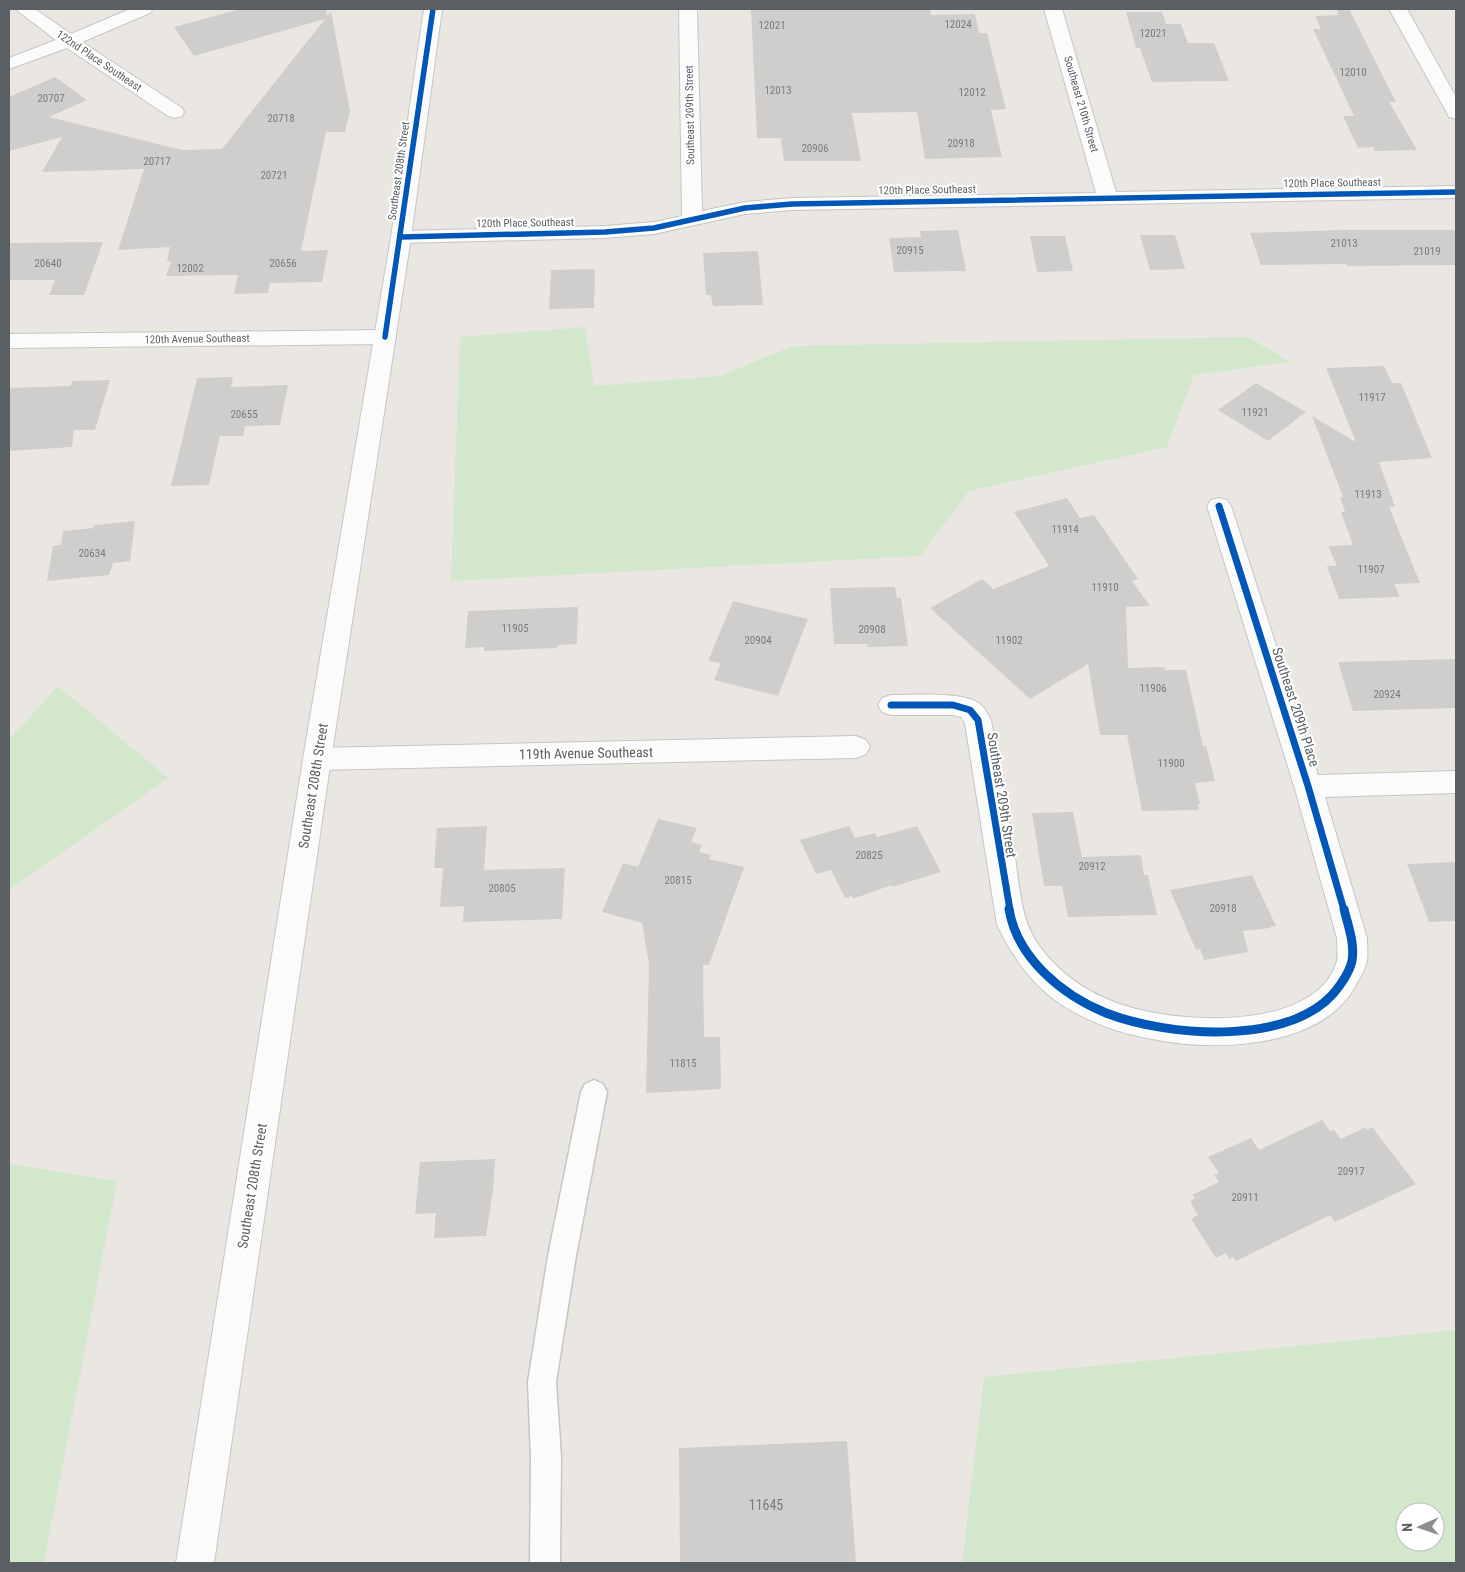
<svg xmlns="http://www.w3.org/2000/svg" width="1465" height="1572" font-family="'Roboto Condensed',sans-serif">
  <style>
    .green { fill: #d3e7cc; fill-rule: evenodd }
    .building { fill: #d0cecc }
    .lines { fill: none; stroke-linecap: round; stroke-linejoin: round }
    .service-casing { stroke: #c5c5c4; stroke-width: 3 }
    .minor-casing { stroke: #c5c5c4; stroke-width: 2 }
    .secondary-casing { stroke: #c6c6c6; stroke-width: 2 }
    .service { fill: #fcfbfb; fill-rule: evenodd }
    .minor { fill: #fcfbfb; fill-rule: evenodd }
    .secondary { fill: #fcfbfb; fill-rule: evenodd }
    .cycleway-far2-casing { stroke: #fff; stroke-width: 8 }
    .cycleway-far1-casing { stroke: #fff; stroke-width: 10 }
    .cycleway-casing { stroke: #fff; stroke-width: 12 }
    .cycleway-far2 { stroke: #0057b8; stroke-width: 5.5 }
    .cycleway-far1 { stroke: #0057b8; stroke-width: 7 }
    .cycleway { stroke: #0057b8; stroke-width: 9 }
    .labels { text-anchor: middle; dominant-baseline: central; stroke-width: 4; stroke-linejoin: round; paint-order: stroke }
    .number-label { font-size: 11px; fill: #787c7e }
    .far-street-label { font-size: 11px; fill: #595f62; stroke: #fff }
    .street-label { font-size: 14px; fill: #595f62; stroke: #fff }
    .near-number-label { font-size: 14px; fill: #787c7e }
  </style>
  <rect width="100%" height="100%" fill="#eae7e3"/>
  <g class="green">
    <path d="M585 327 594 386 720 376 793 346 1248 337 1290 362 1194 375 1167 447 969 491 920 556 451 581 460 337Z"/>
    <path d="M58 686 168 778 9 890V740Z"/>
    <path d="M9 1164 117 1181 44 1563H9Z"/>
    <path d="M1456 1330V1563H962L984 1377ZM1405 1512H1435V1542H1405Z"/>
  </g>
  <g class="building">
    <path d="M241 9H326L327 16 331 11 350 111 345 132H326L301 251 328 250 322 282 270 283 268 293 234 294 238 275 166 276 171 261H167L170 247 118 250 144 169 42 172 62 137 9 151V97L55 77 87 100 49 117 182 150 222 149 325 19 194 56 174 27Z"/>
    <path d="M930 9 931 15 975 14 979 33H987L1006 109 991 110 1002 157 925 159 917 112 852 113 861 161H784L781 138H757L751 10Z"/>
    <path d="M1337 9H1349L1396 102H1389L1417 150 1375 151 1373 147 1358 148 1343 116H1354L1313 29H1321L1315 16 1338 15Z"/>
    <path d="M1126 12H1162L1166 24H1181L1188 43H1214L1229 81 1152 82 1140 48H1136Z"/>
    <path d="M958 230 966 271 894 272 889 238 921 237 920 231Z"/>
    <path d="M1343 230H1456V265L1347 266 1346 264 1261 265 1250 233Z"/>
    <path d="M1140 235H1175L1185 269 1150 270Z"/>
    <path d="M1030 236H1065L1073 271 1037 272Z"/>
    <path d="M103 242 84 295H49L55 280H9V243Z"/>
    <path d="M758 251 763 305 713 306 711 295H706L703 253Z"/>
    <path d="M595 269 594 308 549 309 551 270Z"/>
    <path d="M1384 366 1392 383H1401L1432 458 1379 462 1395 507H1389L1420 583 1394 584 1400 597 1339 599 1327 566H1337L1328 546 1353 545 1341 512H1345L1340 497H1343L1312 416 1356 442 1326 368Z"/>
    <path d="M233 377 231 387 288 385 280 425 245 426 243 436H220L209 485 171 486 197 378Z"/>
    <path d="M110 380 95 430H74L72 447 9 451V388L71 386 72 381Z"/>
    <path d="M1256 383 1306 412 1268 441 1218 410Z"/>
    <path d="M1067 498 1080 518 1094 515 1138 579 1132 581 1150 606 1126 607 1128 668 1164 667 1165 670H1186L1203 746H1206L1215 781 1195 783 1200 804H1198L1199 810 1142 811 1127 735H1100L1088 664 1030 699 930 608 982 579 993 589 1049 566 1014 512Z"/>
    <path d="M135 521 130 561 113 563 109 575 47 581 53 546 61 545 63 531 94 528V525Z"/>
    <path d="M895 587 897 598H901L908 646 868 647 867 644H834L830 588Z"/>
    <path d="M733 601 808 619 778 696 714 680 721 663 708 661Z"/>
    <path d="M578 607 577 644 558 645 557 648 532 649 484 651V647L465 648 468 611Z"/>
    <path d="M1456 659V708L1353 711 1338 662Z"/>
    <path d="M1073 812 1082 857 1141 855 1144 875H1148L1157 915 1068 917 1062 886H1044L1032 813Z"/>
    <path d="M658 819 697 828 691 842 702 845 699 852 711 855 709 859 744 867 709 965H703L704 1037H720L721 1089 646 1093 649 964 642 923 602 912 623 863 638 867Z"/>
    <path d="M487 826 484 870 565 868 562 919 463 922 464 906 440 907 443 868H434L437 828Z"/>
    <path d="M849 826 855 838 875 833 877 837 917 826 941 872 892 887 891 885 853 899 852 896 845 898 831 870 816 874 800 840Z"/>
    <path d="M1456 862V921L1429 922 1407 864Z"/>
    <path d="M1252 875 1276 926 1270 927V928L1243 931 1248 952 1204 960 1200 949 1196 950 1170 890Z"/>
    <path d="M1322 1120 1330 1131 1334 1130 1341 1139 1366 1127 1367 1130 1372 1127 1416 1184 1335 1222 1330 1215 1236 1261 1233 1257 1229 1259 1226 1253 1216 1258 1191 1219 1198 1215 1190 1201 1195 1198 1192 1195 1219 1182 1214 1175 1219 1173 1208 1157 1251 1138 1259 1150Z"/>
    <path d="M495 1159 493 1190 486 1236 434 1238 436 1213 415 1214 420 1162Z"/>
    <path d="M847 1441 856 1563H680L679 1448Z"/>
  </g>
  <g class="lines">
    <g class="service-casing">
      <path id="service" d="M594 1080 603 1084 607 1092 576 1256 556 1382 561 1457 560 1563H530L531 1457 528 1382 548 1256 581 1092 585 1084Z"/>
    </g>
    <g class="minor-casing">
      <g id="minor">
        <path d="M15 9H35L71 34 130 9H153L150 13 82 42 182 108 184 112 182 116 175 118 168 116 67 48 9 69V58L56 40Z"/>
        <path d="M679 9H697L702 211 745 202 792 198 1096 193 1044 9H1062L1116 192 1456 186V198L792 210 745 214 654 234 605 238 401 243 394 241 391 237 394 233 401 231 605 226 654 222 682 216Z"/>
        <path d="M1389 9H1407L1456 97V119L1449 117 1447 113Z"/>
        <path d="M385 330 393 332 396 337 393 342 385 344 9 348V334Z"/>
        <path d="M1219 498 1227 500 1231 506 1318 775 1456 771V793L1325 797 1367 938C1367 946 1368 953 1367 961 1365 969 1360 978 1356 985 1322 1049 1215 1052 1152 1039 1123 1034 1093 1024 1067 1008 1034 988 1014 959 997 925L965 723 961 717 953 715H891L882 712 878 705 882 698 891 695C912 695 964 691 980 704 985 708 988 715 991 720 999 763 1006 807 1014 850 1019 882 1020 918 1038 944 1056 970 1083 990 1112 1001 1166 1024 1312 1034 1336 964 1339 956 1337 947 1337 938L1294 786 1207 506 1211 500Z"/>
        <path d="M856 736 866 740 870 747 866 754 856 758 317 770 307 767 303 759 307 751 317 748Z"/>
      </g>
    </g>
    <g class="secondary-casing">
      <path id="secondary" d="M424 9H442L411 237 331 759 214 1563H176L303 759 391 237Z"/>
    </g>
    <use href="#service" class="service"/>
    <use href="#minor" class="minor"/>
    <use href="#secondary" class="secondary"/>
    <g class="cycleway-far2-casing">
      <g id="cycleway-far2">
        <path d="M401 237 605 232 654 228 745 208 792 204 1456 192"/>
        <path d="M385 337 433 9"/>
      </g>
    </g>
    <g class="cycleway-far1-casing">
      <g id="cycleway-far1">
        <path d="M1219 506 1308 786 1344 910"/>
        <path d="M891 705H953L970 710 978 720 1010 910"/>
      </g>
    </g>
    <g class="cycleway-casing">
      <path id="cycleway" d="M1009 909C1017 958 1062 995 1106 1013 1168 1037 1298 1048 1340 985 1345 978 1350 970 1352 961 1355 943 1348 926 1344 909"/>
    </g>
    <use href="#cycleway-far2" class="cycleway-far2"/>
    <use href="#cycleway-far1" class="cycleway-far1"/>
    <use href="#cycleway" class="cycleway"/>
  </g>
  <g class="labels">
    <g class="number-label">
      <text x="958" y="24">12024</text>
      <text x="772" y="25">12021</text>
      <text x="1153" y="33">12021</text>
      <text x="1353" y="72">12010</text>
      <text x="778" y="90">12013</text>
      <text x="972" y="92">12012</text>
      <text x="51" y="98">20707</text>
      <text x="281" y="118">20718</text>
      <text x="961" y="143">20918</text>
      <text x="815" y="148">20906</text>
      <text x="157" y="161">20717</text>
      <text x="274" y="175">20721</text>
      <text x="1344" y="243">21013</text>
      <text x="910" y="250">20915</text>
      <text x="1427" y="251">21019</text>
      <text x="48" y="263">20640</text>
      <text x="283" y="263">20656</text>
      <text x="190" y="268">12002</text>
      <text x="1372" y="397">11917</text>
      <text x="1255" y="412">11921</text>
      <text x="244" y="414">20655</text>
      <text x="1368" y="494">11913</text>
      <text x="1065" y="529">11914</text>
      <text x="92" y="553">20634</text>
      <text x="1371" y="569">11907</text>
      <text x="1105" y="587">11910</text>
      <text x="515" y="628">11905</text>
      <text x="872" y="629">20908</text>
      <text x="758" y="640">20904</text>
      <text x="1009" y="640">11902</text>
      <text x="1153" y="688">11906</text>
      <text x="1387" y="694">20924</text>
      <text x="1171" y="763">11900</text>
      <text x="869" y="855">20825</text>
      <text x="1092" y="866">20912</text>
      <text x="678" y="880">20815</text>
      <text x="502" y="888">20805</text>
      <text x="1223" y="908">20918</text>
      <text x="683" y="1063">11815</text>
      <text x="1351" y="1171">20917</text>
      <text x="1245" y="1197">20911</text>
    </g>
    <g class="far-street-label">
      <text transform="translate(99 61) rotate(34)">122nd Place Southeast</text>
      <text transform="translate(1081 104) rotate(74)">Southeast 210th Street</text>
      <text transform="translate(690 115) rotate(-91)">Southeast 209th Street</text>
      <text transform="translate(399 171) rotate(-82)">Southeast 208th Street</text>
      <text transform="translate(1332 183) rotate(-1)">120th Place Southeast</text>
      <text transform="translate(927 190) rotate(-1)">120th Place Southeast</text>
      <text transform="translate(525 223) rotate(-1)">120th Place Southeast</text>
      <text transform="translate(197 339) rotate(-1)">120th Avenue Southeast</text>
    </g>
    <g class="street-label">
      <text transform="translate(1296 707) rotate(72)">Southeast 209th Place</text>
      <text transform="translate(586 753) rotate(-1)">119th Avenue Southeast</text>
      <text transform="translate(313 786) rotate(-81)">Southeast 208th Street</text>
      <text transform="translate(1002 795) rotate(81)">Southeast 209th Street</text>
      <text transform="translate(252 1186) rotate(-81)">Southeast 208th Street</text>
    </g>
    <g class="near-number-label">
      <text x="766" y="1505">11645</text>
    </g>
  </g>
  <rect width="1465" height="1572" fill="none" stroke="#595f62" stroke-width="20"/>
  <g transform="translate(1420 1527) rotate(268)"><circle r="24" fill="#ffffff" stroke="#bdbfc0"/>
  <path d="M0-4L9 19L0 12L-9 19Z" fill="#8c8f8f"/>
  <text y="-8" font-size="14" font-weight="bold" text-anchor="middle" fill="#595f62">N</text>
  </g>
</svg>
